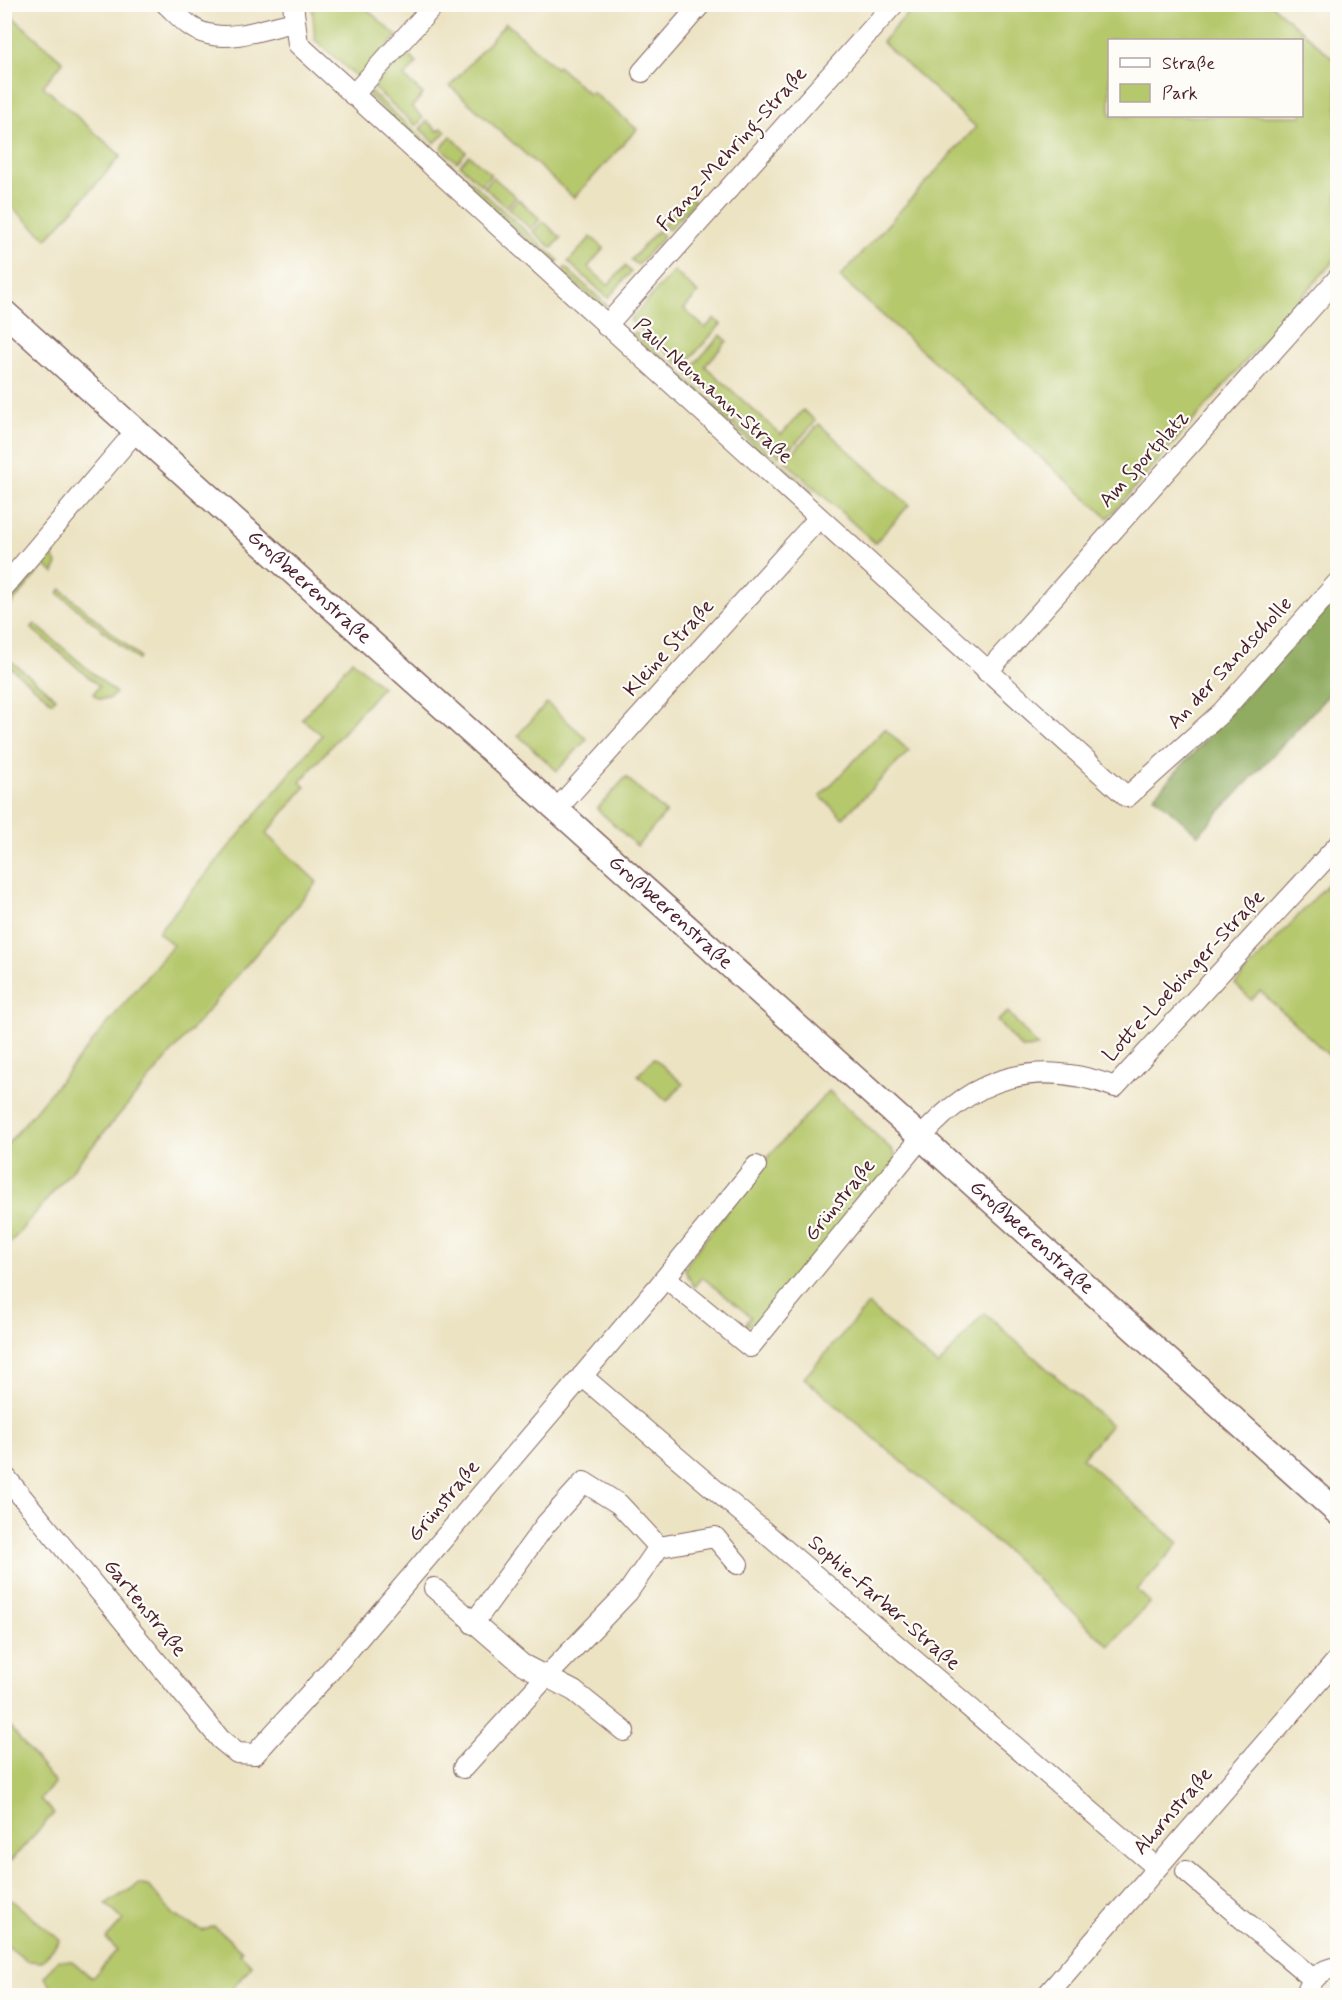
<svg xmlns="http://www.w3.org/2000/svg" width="1342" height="2000" font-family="Mynerve,sans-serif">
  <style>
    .green { fill: #b5c86c; stroke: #80744c; stroke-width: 1.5; fill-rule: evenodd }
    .forest { fill: #90ac60; stroke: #6d6646; stroke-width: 1.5 }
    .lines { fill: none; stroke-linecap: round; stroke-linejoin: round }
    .minor-casing { stroke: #836460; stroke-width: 22 }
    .tertiary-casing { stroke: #836460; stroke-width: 27 }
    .minor { stroke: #fff; stroke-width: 20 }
    .tertiary { stroke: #fff; stroke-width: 24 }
    .labels { text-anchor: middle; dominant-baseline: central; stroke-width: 4.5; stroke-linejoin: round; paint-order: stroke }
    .street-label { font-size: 21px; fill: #4a1f2b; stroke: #fdfcf7 }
  </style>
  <rect width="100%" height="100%" fill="#fdfcf7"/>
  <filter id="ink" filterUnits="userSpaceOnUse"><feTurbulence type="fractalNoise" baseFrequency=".0167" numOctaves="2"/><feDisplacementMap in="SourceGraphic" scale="12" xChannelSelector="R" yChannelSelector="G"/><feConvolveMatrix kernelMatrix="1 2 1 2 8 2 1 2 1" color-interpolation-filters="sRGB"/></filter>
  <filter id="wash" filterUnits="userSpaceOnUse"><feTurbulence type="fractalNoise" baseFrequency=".008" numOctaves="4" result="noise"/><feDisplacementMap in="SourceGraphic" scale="24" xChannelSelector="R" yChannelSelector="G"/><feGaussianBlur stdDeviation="1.35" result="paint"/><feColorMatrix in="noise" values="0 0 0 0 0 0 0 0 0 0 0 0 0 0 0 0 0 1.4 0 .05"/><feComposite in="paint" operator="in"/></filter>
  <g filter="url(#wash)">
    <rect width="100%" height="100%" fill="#ece3c3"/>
    <g class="green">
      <path d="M916 4 1272 5 1337 62V257L1108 518 840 277 976 127 882 42ZM1110 40H1302V116H1110Z"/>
      <path d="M312 5H362L397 36 359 79 315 40Z"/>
      <path d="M5 10 63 62 43 86 121 156 47 239 5 201Z"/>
      <path d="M506 23 556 68 558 66 589 94 592 92 637 129 574 198 450 86Z"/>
      <path d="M405 52 417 63 404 77 423 94 412 107 423 118 416 126 373 87Z"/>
      <path d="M368 89 432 147 427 149 368 95Z"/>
      <path d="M427 121 438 131 442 128 446 131 435 143 420 129Z"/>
      <path d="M451 136 466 152 457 162 441 148Z"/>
      <path d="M438 152 559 261 554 264 436 158Z"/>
      <path d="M469 155 491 174 481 185 460 165Z"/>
      <path d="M493 177 516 197 506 207 484 187Z"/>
      <path d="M689 196 695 201 669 230 663 225Z"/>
      <path d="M518 199 540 219 531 229 508 209Z"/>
      <path d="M543 221 561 238 552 248 533 232Z"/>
      <path d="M657 231 664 236 638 265 631 260Z"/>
      <path d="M591 237 604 248 588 267 608 285 625 266 631 272 608 298 568 262Z"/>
      <path d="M565 267 608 306H601L563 273Z"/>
      <path d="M674 271 698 293 684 309 705 328 714 319 721 324 688 361 685 359 680 365 630 320Z"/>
      <path d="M635 332 812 492 809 495 632 335Z"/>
      <path d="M721 335 727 341 705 366 781 435 803 410 816 421 792 447 789 445 779 456 687 372Z"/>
      <path d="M819 424 909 505 875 543 785 461Z"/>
      <path d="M49 555 53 557 57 563 54 573 44 565 5 612V602L37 563Z"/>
      <path d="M61 589 140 657 138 660 58 593Z"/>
      <path d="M35 624 116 693 109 699H99L93 694 99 686 31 628Z"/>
      <path d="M6 657 56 698 52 702 5 663Z"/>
      <path d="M352 660 382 687 300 782 305 787 266 834 317 882 5 1249V1147L173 945 158 932 322 735 302 719Z"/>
      <path d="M547 703 587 739 557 771 518 735Z"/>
      <path d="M885 729 909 751 843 818 820 796Z"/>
      <path d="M626 777 666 813 637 846 597 809Z"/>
      <path d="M1337 874V1063L1260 991 1251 1000 1235 984Z"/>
      <path d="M1008 1012 1038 1047 1021 1048 997 1021Z"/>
      <path d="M654 1058 683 1084 667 1101 638 1075Z"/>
      <path d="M829 1091 891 1149 898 1159 759 1322 744 1326 751 1317 702 1277 694 1287 685 1270 688 1262 765 1160Z"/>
      <path d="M868 1305 938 1366 984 1313 1111 1425 1082 1458 1179 1543 1137 1590 1150 1602 1109 1646 1011 1555 804 1378Z"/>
      <path d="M5 1721 55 1783 40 1799 54 1813 5 1867Z"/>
      <path d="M139 1884 150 1887 173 1915 203 1931 214 1926 242 1951 240 1954 252 1965 227 1995H55L45 1977 57 1960 72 1961 92 1978 117 1950 106 1939 123 1920 106 1904Z"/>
      <path d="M9 1898 60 1940 42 1962 27 1961 5 1944V1904Z"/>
    </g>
    <path class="forest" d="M1337 596V686L1198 835 1154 796Z"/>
  </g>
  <g filter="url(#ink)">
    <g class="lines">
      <g class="minor-casing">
        <g id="minor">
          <path d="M166 4C178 15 191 31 208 34 235 41 268 27 295 22"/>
          <path d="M293 4 298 44 1127 797 1221 713 1338 582"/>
          <path d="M642 72 701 4"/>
          <path d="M353 95 435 4"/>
          <path d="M606 326 894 4"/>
          <path d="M4 587 135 432"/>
          <path d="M987 672 1338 278"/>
          <path d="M556 810 818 519"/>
          <path d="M666 1278 750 1347 921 1138C974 1075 1039 1058 1115 1087L1338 845"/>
          <path d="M582 1376 1156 1867"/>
          <path d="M4 1475 220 1739 237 1753 255 1754 341 1659 657 1288 756 1166"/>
          <path d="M434 1588 522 1664 574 1691 624 1731"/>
          <path d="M473 1624 546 1524 584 1482 619 1504 659 1547"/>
          <path d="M463 1768 545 1678 628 1592 659 1547 715 1537 738 1564"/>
          <path d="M1186 1871 1313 1979"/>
          <path d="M1046 1996 1338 1659"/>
          <path d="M1306 1996C1310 1979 1321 1969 1338 1967"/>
        </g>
      </g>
      <g class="tertiary-casing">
        <g id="tertiary">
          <path id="s1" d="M4 312 1338 1513"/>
        </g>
      </g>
      <use href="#minor" class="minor"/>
      <use href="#tertiary" class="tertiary"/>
    </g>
  </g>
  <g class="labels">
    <g class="street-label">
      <text transform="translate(732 149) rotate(-48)">Franz-Mehring-Straße</text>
      <text transform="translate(713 391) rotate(42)">Paul-Neumann-Straße</text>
      <text transform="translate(1144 459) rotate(-48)">Am Sportplatz</text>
      <text stroke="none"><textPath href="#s1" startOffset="411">Großbeerenstraße</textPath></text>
      <text transform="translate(669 648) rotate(-48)">Kleine Straße</text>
      <text transform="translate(1230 663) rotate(-47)">An der Sandscholle</text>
      <text stroke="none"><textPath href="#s1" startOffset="897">Großbeerenstraße</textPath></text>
      <text transform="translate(1184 976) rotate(-47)">Lotte-Loebinger-Straße</text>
      <text transform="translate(840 1200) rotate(-51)">Grünstraße</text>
      <text stroke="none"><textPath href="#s1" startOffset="1383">Großbeerenstraße</textPath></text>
      <text transform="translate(444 1501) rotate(-50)">Grünstraße</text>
      <text transform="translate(884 1603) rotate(41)">Sophie-Farber-Straße</text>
      <text transform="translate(145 1608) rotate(51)">Gartenstraße</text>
      <text transform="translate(1173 1811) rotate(-49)">Ahornstraße</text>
    </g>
  </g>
  <rect width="1342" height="2000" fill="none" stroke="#fdfcf7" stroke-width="24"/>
  <rect x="1108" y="39" width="195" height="78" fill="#fdfcf7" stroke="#b5a4a5" stroke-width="1.5"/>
  <rect x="1120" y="58" width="30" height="9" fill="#ffffff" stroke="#b5a4a5" stroke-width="1.5"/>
  <text x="1162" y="69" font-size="18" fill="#4a1f2b">Straße</text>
  <rect x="1120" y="84" width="30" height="18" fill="#b5c86c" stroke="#b5a4a5" stroke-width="1.5"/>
  <text x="1162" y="99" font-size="18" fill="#4a1f2b">Park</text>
</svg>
